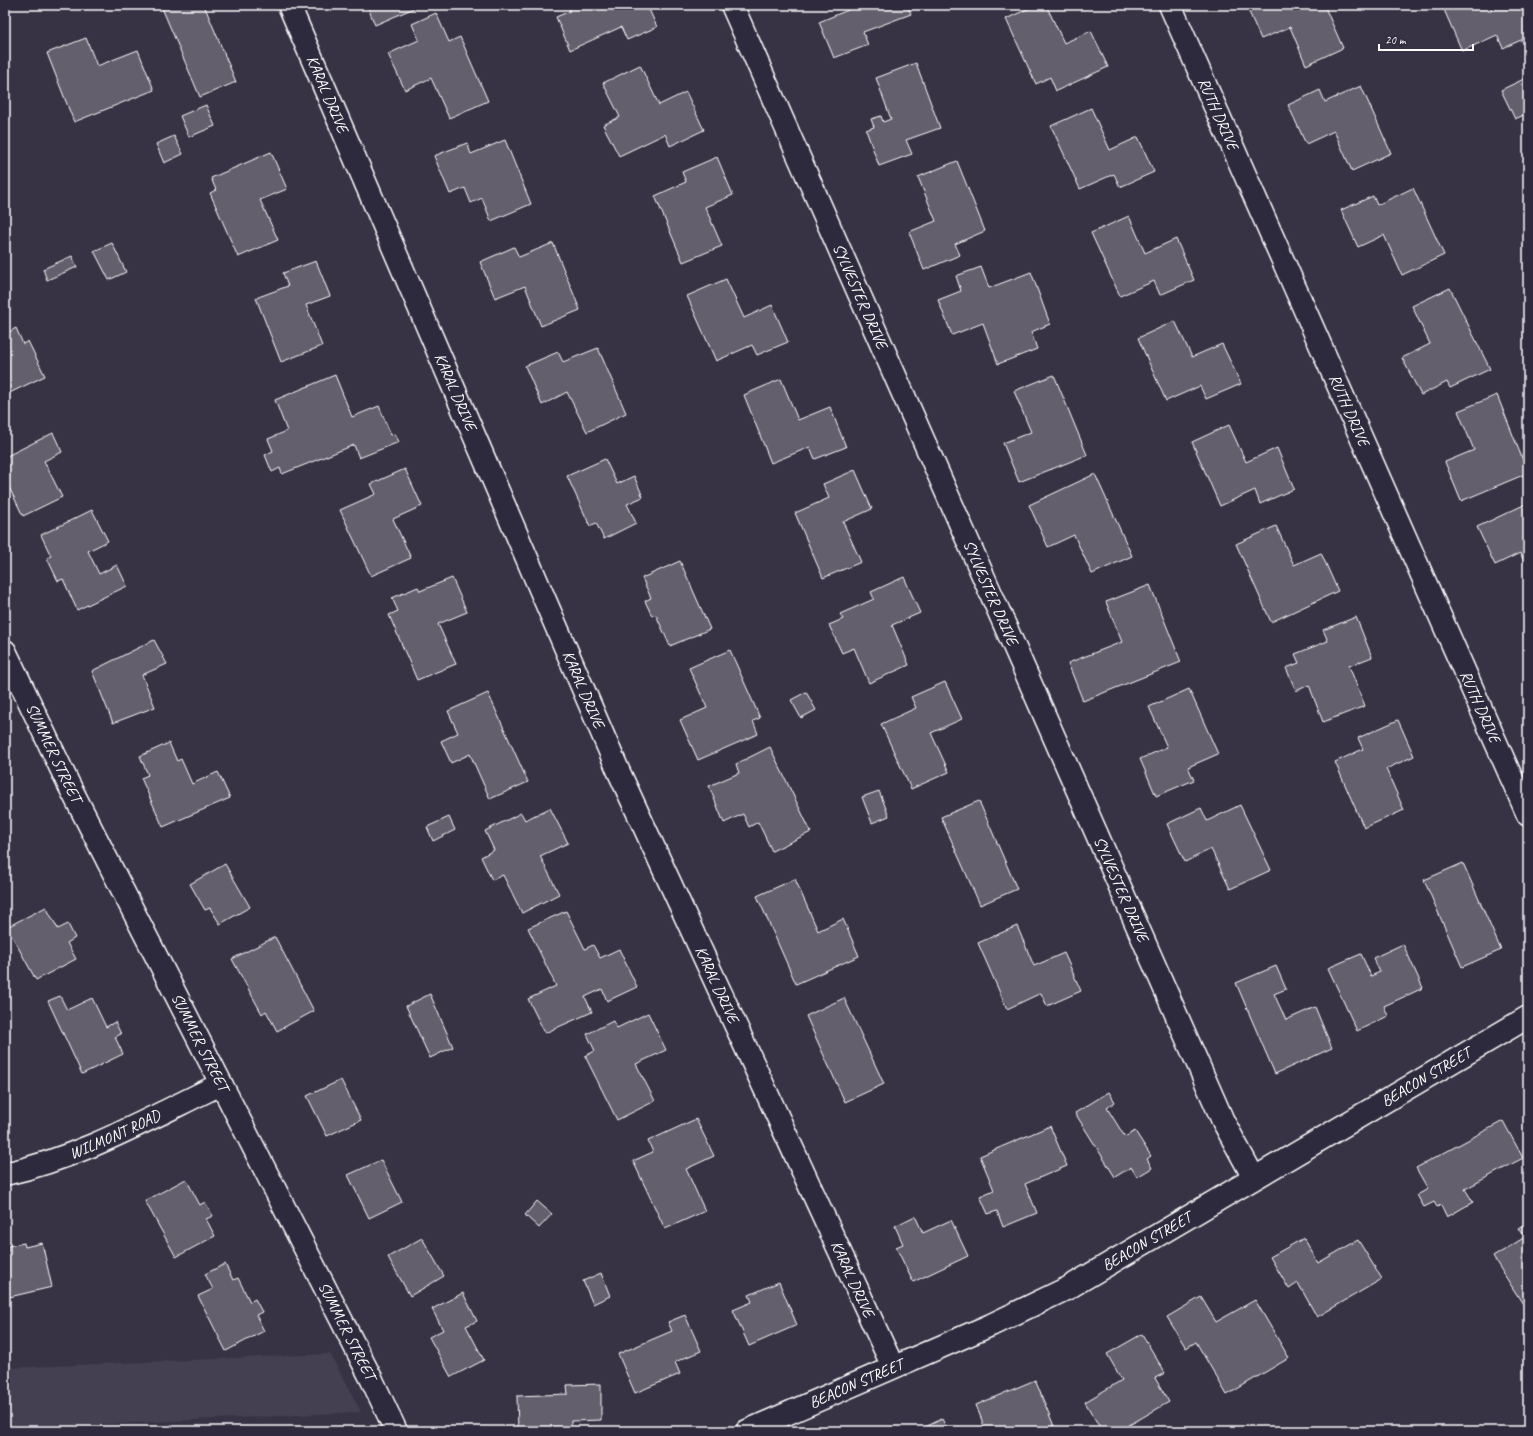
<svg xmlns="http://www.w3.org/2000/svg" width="1533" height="1436" font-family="Caveat,sans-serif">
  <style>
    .built { fill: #444051 }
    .building { fill: #635f6d; stroke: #fff }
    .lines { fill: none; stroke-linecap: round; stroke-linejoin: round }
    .minor-casing { stroke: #fff; stroke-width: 25 }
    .minor { stroke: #2f2a3d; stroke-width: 22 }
    .labels { text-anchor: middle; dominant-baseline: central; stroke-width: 3; stroke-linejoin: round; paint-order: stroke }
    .street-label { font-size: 16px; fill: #fff; stroke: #2f2a3d }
  </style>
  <rect width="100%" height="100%" fill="#373345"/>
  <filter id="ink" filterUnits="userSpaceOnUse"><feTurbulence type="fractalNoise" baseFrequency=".025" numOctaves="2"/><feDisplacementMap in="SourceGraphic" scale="8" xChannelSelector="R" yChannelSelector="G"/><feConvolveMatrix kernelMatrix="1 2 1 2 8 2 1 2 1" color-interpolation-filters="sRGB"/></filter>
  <g filter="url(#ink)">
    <path class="built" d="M330 1354 361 1412 5 1429V1368Z"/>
    <g class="building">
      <path d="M170 5H204L236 82 200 97 162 8Z"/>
      <path d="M367 5H413L414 8 375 25Z"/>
      <path d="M568 5H647L657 27 627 40 621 27 570 50 556 17 570 11Z"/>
      <path d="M846 5H907L911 14 863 32 868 45 834 58 819 22 848 10Z"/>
      <path d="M1036 5H1046L1064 43 1091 31 1108 67 1056 91 1050 77 1036 84 1006 19Z"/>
      <path d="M1246 5H1324L1343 48 1306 65 1290 27 1261 39Z"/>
      <path d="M1442 5H1490L1492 10 1504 5H1524L1528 15V37L1503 48 1497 35 1462 51Z"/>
      <path d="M436 13 449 42 460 37 488 101 449 118 431 78 405 90 388 54 419 40 412 24Z"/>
      <path d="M86 38 97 66 138 50 154 90 74 122 47 53Z"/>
      <path d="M916 63 940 128 906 140 912 154 879 166 866 130 874 127 871 119 881 116 883 122 891 119 876 78Z"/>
      <path d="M640 65 659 105 686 92 704 130 670 146 665 134 619 156 603 125 620 117 603 83Z"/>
      <path d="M1528 77V113L1515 119 1501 90Z"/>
      <path d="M1361 86 1391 153 1352 171 1334 131 1306 144 1288 105 1320 90 1325 102Z"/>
      <path d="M206 105 215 126 189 137 180 116Z"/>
      <path d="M1091 108 1110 150 1138 137 1154 172 1120 187 1114 174 1080 189 1051 126Z"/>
      <path d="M174 136 183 154 164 163 156 144Z"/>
      <path d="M505 140 531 204 491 221 482 198 471 203 465 188 450 194 434 156 467 143 471 154Z"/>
      <path d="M271 152 287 189 260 200 278 240 238 257 210 193 216 190 211 178Z"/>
      <path d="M717 157 733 195 705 207 722 246 683 262 655 196 686 182 682 172Z"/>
      <path d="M957 161 985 231 955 244 960 255 924 270 909 232 936 221 918 177Z"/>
      <path d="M1413 188 1444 255 1402 275 1384 235 1358 247 1341 210 1373 196 1377 205Z"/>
      <path d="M1129 216 1145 253 1176 239 1194 280 1160 295 1154 281 1120 296 1091 233Z"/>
      <path d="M112 243 126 272 109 280 94 251Z"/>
      <path d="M553 243 580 310 541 326 525 286 495 298 480 262 514 247 519 257Z"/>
      <path d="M72 256 77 267 47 280 43 269Z"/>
      <path d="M316 261 330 296 306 305 322 346 281 362 256 298 288 286 283 273Z"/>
      <path d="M981 267 989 288 1031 272 1050 324 1031 332 1037 349 998 364 983 323 952 335 938 300 961 291 956 276Z"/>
      <path d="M726 279 744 318 772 305 788 342 757 355 752 345 716 361 687 296Z"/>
      <path d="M1450 288 1490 369 1450 388 1447 382 1421 395 1402 358 1430 344 1412 306Z"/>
      <path d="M1175 321 1192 357 1222 344 1241 384 1206 399 1200 386 1166 401 1138 338Z"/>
      <path d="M16 328 23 344 28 341 45 376 5 395V334Z"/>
      <path d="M598 348 626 413 587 432 567 392 542 405 525 366 558 352 563 362Z"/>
      <path d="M335 375 352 417 379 406 391 435 395 434 399 442 359 458 354 445 282 474 280 468 272 472 265 455 273 451 268 439 287 431 275 400Z"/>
      <path d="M1054 375 1087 455 1019 482 1003 443 1031 432 1014 391Z"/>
      <path d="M781 379 798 420 830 407 846 447 815 459 810 447 771 463 744 395Z"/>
      <path d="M1497 395 1528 473 1461 501 1445 462 1474 450 1458 411Z"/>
      <path d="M1229 425 1246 462 1277 448 1294 489 1260 504 1255 490 1220 506 1192 442Z"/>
      <path d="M53 433 62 452 44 461 62 497 23 516 5 479V457Z"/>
      <path d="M605 459 617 484 634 476 643 497 627 504 636 523 604 539 596 523 590 526 567 476Z"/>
      <path d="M405 469 422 506 393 519 411 558 371 576 340 510 376 494 371 484Z"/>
      <path d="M855 470 872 509 843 522 861 562 823 578 795 513 829 498 823 484Z"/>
      <path d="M1095 474 1132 556 1092 574 1074 535 1048 547 1029 505Z"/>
      <path d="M1528 503V569L1520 553 1495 565 1477 527Z"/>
      <path d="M92 510 108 541 88 551 99 574 117 565 127 586 77 610 63 579 58 581 47 558 51 556 41 535Z"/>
      <path d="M1276 526 1294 565 1321 553 1338 591 1271 622 1236 544Z"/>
      <path d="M680 561 710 629 670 646 656 615 652 616 645 601 651 598 642 578Z"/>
      <path d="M904 577 920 613 892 625 909 665 869 683 854 648 842 653 829 625 843 619 840 614 874 599 871 592Z"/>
      <path d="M452 578 467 612 438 624 456 664 417 680 389 615 398 611 392 598 418 587 420 591Z"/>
      <path d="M1150 585 1181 662 1083 701 1068 663 1122 642 1106 602Z"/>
      <path d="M1356 617 1372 657 1349 666 1365 706 1323 722 1309 685 1296 691 1286 668 1299 663 1295 654 1328 641 1323 630Z"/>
      <path d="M154 640 167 664 142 675 155 707 113 723 92 671Z"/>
      <path d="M730 650 760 718 753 721 758 734 698 760 680 720 707 708 689 668Z"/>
      <path d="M945 682 962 719 931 733 949 772 911 789 881 724 916 708 911 697Z"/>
      <path d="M1189 689 1218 754 1188 767 1194 780 1156 796 1140 759 1167 747 1149 707Z"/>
      <path d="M806 692 816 710 801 718 791 700Z"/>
      <path d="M488 693 528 782 490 799 470 754 451 763 441 741 458 733 448 711Z"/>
      <path d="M1398 720 1414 756 1386 769 1404 810 1364 828 1335 762 1363 749 1358 738Z"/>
      <path d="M169 743 177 761 181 759 192 784 218 772 230 798 163 827 141 778 148 775 140 756Z"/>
      <path d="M770 747 811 832 772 851 758 822 749 827 743 814 724 823 709 786 739 773 736 764Z"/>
      <path d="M879 791 889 816 872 823 862 797Z"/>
      <path d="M979 801 1017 889 980 905 941 817Z"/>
      <path d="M1240 805 1271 870 1230 889 1211 849 1185 862 1167 824 1201 808 1207 821Z"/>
      <path d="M550 808 568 843 540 856 559 894 522 913 503 875 492 880 481 857 494 850 485 831 521 813 525 820Z"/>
      <path d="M449 817 455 830 433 841 427 827Z"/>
      <path d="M1463 863 1501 950 1462 967 1424 880Z"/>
      <path d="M225 864 250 907 220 924 210 908 205 910 190 884Z"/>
      <path d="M795 879 818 931 843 919 859 956 796 984 757 896Z"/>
      <path d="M46 907 58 929 68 924 75 938 67 943 76 959 36 980 7 927Z"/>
      <path d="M566 911 585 949 593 945 600 958 619 949 637 987 607 1001 602 989 585 997 592 1012 545 1033 528 999 556 986 528 928Z"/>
      <path d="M1017 926 1034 966 1064 953 1081 991 1047 1006 1041 993 1007 1009 978 943Z"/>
      <path d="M275 937 314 1011 277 1031 266 1011 262 1014 232 959Z"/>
      <path d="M1403 944 1423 988 1384 1006 1388 1016 1357 1031 1328 968 1361 954 1371 976 1380 972 1373 958Z"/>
      <path d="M1276 966 1286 989 1274 994 1286 1020 1315 1007 1332 1048 1275 1074 1236 983Z"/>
      <path d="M430 994 453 1047 430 1058 406 1006Z"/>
      <path d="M60 996 67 1010 92 998 106 1027 115 1022 121 1034 115 1037 123 1054 82 1074 48 1001Z"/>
      <path d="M844 998 884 1084 845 1102 806 1016Z"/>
      <path d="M648 1013 666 1050 636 1064 655 1101 617 1120 585 1056 595 1051 587 1034 613 1021 617 1028Z"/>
      <path d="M341 1080 361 1120 327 1136 307 1096Z"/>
      <path d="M1109 1092 1115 1102 1107 1108 1125 1137 1135 1131 1151 1156 1147 1159 1152 1168 1137 1177 1131 1167 1115 1177 1075 1113Z"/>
      <path d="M696 1119 714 1156 686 1169 705 1211 665 1229 633 1161 653 1152 648 1141Z"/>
      <path d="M1503 1121 1523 1158 1465 1189 1473 1202 1447 1217 1441 1205 1437 1207 1434 1202 1424 1207 1417 1195 1428 1189 1416 1168Z"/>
      <path d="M1050 1126 1067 1166 1025 1184 1037 1213 1003 1227 997 1211 988 1214 980 1196 994 1190 980 1156Z"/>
      <path d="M381 1160 402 1202 369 1218 348 1175Z"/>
      <path d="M186 1179 200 1205 205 1202 213 1216 206 1219 215 1236 176 1257 145 1201Z"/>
      <path d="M537 1201 552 1214 539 1228 525 1215Z"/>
      <path d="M915 1216 923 1233 951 1220 968 1256 913 1282 896 1247 903 1244 895 1226Z"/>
      <path d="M1528 1223V1312L1493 1257 1525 1237 1519 1228Z"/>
      <path d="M422 1238 444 1276 410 1296 388 1257Z"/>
      <path d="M1304 1238 1318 1263 1358 1240 1382 1279 1317 1317 1298 1283 1289 1289 1270 1257Z"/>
      <path d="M24 1243 25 1247 42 1243 52 1287 5 1298V1252L9 1251 8 1246Z"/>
      <path d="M225 1264 233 1280 238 1278 250 1302 255 1299 262 1312 256 1315 264 1331 226 1351 198 1296 213 1289 205 1274Z"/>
      <path d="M601 1273 610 1296 593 1304 583 1281Z"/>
      <path d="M779 1282 797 1325 749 1346 733 1310 752 1302 749 1295Z"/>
      <path d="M463 1293 477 1321 466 1326 484 1360 451 1377 429 1337 443 1330 432 1309Z"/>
      <path d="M1201 1297 1216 1322 1255 1300 1289 1358 1227 1395 1196 1342 1186 1348 1167 1317Z"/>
      <path d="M685 1315 701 1351 675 1362 680 1374 635 1393 618 1354 672 1331 668 1322Z"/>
      <path d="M1142 1334 1165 1373 1155 1378 1169 1402 1119 1431H1102L1085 1402 1122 1380 1107 1354Z"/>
      <path d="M1035 1380 1056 1431H1032L1031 1428 1023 1431H986L976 1405Z"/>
      <path d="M601 1384V1420L571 1421V1431H518L517 1396 568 1394 567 1385Z"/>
      <path d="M942 1419 948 1431H917Z"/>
    </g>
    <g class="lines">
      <g class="minor-casing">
        <g id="minor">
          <path id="s1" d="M289 5 618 770 893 1367"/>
          <path id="s2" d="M732 5 1223 1121 1254 1178"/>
          <path id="s3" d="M1170 5 1528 815"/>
          <path id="s4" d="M5 651 68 783 372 1380 396 1431"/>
          <path id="s5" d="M5 1174C82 1157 150 1118 221 1084"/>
          <path id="s6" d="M747 1431 991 1325 1068 1288 1528 1017"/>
        </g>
      </g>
      <use href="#minor" class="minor"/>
    </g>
  </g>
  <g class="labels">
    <g class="street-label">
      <text stroke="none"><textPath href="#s1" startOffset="97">KARAL DRIVE</textPath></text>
      <text stroke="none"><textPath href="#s3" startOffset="119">RUTH DRIVE</textPath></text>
      <text stroke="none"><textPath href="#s2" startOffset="318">SYLVESTER DRIVE</textPath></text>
      <text stroke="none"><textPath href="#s1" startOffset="421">KARAL DRIVE</textPath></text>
      <text stroke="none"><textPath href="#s3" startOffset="443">RUTH DRIVE</textPath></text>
      <text stroke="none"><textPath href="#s2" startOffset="642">SYLVESTER DRIVE</textPath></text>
      <text stroke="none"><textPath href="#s1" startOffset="745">KARAL DRIVE</textPath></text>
      <text stroke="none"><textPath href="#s3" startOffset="767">RUTH DRIVE</textPath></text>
      <text stroke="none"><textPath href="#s4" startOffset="113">SUMMER STREET</textPath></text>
      <text stroke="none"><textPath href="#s2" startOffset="966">SYLVESTER DRIVE</textPath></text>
      <text stroke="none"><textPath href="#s1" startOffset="1069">KARAL DRIVE</textPath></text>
      <text stroke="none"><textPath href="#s4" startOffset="437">SUMMER STREET</textPath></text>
      <text stroke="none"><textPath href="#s6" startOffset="767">BEACON STREET</textPath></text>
      <text stroke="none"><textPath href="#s5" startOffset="117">WILMONT ROAD</textPath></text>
      <text stroke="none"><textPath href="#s6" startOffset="443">BEACON STREET</textPath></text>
      <text stroke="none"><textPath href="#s1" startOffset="1393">KARAL DRIVE</textPath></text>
      <text stroke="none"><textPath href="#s4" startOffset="761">SUMMER STREET</textPath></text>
      <text stroke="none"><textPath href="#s6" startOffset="119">BEACON STREET</textPath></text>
    </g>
  </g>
  <rect width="1533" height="1436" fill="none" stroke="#2f2a3d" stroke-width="20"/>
  <rect x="10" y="10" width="1513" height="1416" fill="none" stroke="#fff" stroke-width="1.5" filter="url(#ink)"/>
  <path d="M1379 44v6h94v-6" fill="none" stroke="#ffffff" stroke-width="2"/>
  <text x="1385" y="44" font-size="12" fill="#ffffff" stroke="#2f2a3d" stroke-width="3" paint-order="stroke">20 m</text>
</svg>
